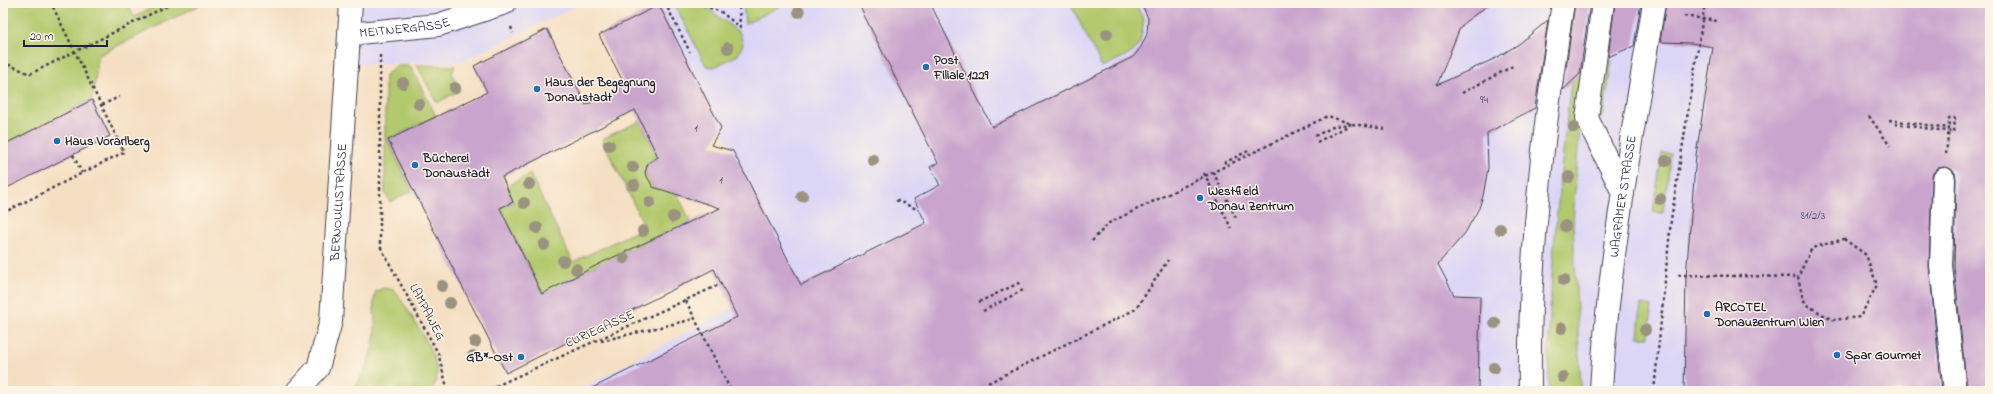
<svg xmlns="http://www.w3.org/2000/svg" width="1993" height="394" font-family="'Indie Flower',sans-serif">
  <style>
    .built { fill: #dcd6f6 }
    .green { fill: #b3c96d; stroke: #6a7654 }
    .building { fill: #c9a4cd; fill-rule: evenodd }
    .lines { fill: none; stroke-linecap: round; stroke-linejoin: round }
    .minor-casing { stroke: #423e4f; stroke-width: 24 }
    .major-casing { stroke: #423e4f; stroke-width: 24 }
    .path { stroke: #423e4f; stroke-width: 2.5; stroke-dasharray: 3 3; stroke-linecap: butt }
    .minor { stroke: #fff; stroke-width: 22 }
    .major { stroke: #fff; stroke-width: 22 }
    .tree { fill: #999380 }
    .poi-dot { fill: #1f6fb2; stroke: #fcf5e5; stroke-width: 1.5 }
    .labels { text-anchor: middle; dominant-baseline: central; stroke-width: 3; stroke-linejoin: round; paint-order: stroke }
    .number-label { font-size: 11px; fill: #4c4260 }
    .street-label { font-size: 13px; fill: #22223b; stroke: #fcf5e5 }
    .poi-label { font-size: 13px; font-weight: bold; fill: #22223b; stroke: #fcf5e5; text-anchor: start }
  </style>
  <rect width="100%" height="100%" fill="#fcf5e5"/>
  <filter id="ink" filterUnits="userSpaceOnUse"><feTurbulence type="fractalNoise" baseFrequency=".025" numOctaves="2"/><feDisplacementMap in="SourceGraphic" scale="8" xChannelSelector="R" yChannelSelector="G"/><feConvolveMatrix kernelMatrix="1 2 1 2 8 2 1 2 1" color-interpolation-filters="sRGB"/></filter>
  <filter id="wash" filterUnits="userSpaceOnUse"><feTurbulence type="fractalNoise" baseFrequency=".012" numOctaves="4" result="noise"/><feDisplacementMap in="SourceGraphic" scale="16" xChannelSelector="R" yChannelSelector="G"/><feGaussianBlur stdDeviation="0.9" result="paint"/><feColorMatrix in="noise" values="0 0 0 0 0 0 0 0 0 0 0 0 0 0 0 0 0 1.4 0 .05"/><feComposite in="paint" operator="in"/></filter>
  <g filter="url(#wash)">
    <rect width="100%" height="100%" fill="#f5dfc3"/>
    <g class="built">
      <path d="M352 3H583L460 62 351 64Z"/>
      <path d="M658 3H1990V391H576L795 275Z"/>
    </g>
    <g class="green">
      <path d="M3 3H127L134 17 161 3H204L99 55 92 100 3 145Z"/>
      <path d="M674 3H695L709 9 740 33 743 44 738 55 714 67 706 66Z"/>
      <path d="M743 3H787L745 24Z"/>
      <path d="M1070 3H1135L1144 20 1140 43 1132 53 1102 67Z"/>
      <path d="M1602 60 1612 61 1603 115 1599 118H1597Z"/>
      <path d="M1573 64 1585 66 1576 171 1573 225 1581 391H1549C1547 281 1561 173 1573 64Z"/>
      <path d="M417 65 455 66 452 74 460 90 437 103Z"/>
      <path d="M397 66H410L436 116 388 140 412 191 390 202 385 193V76Z"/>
      <path d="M640 121 658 157 648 163 645 173 653 187 662 189 672 184 696 232 672 243 665 233 626 251 630 260 605 273 600 263 565 282 549 307 500 208 513 202 506 187 530 174 573 262 645 227 602 139Z"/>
      <path d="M1662 153 1671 154 1663 213 1653 212Z"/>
      <path d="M384 288 395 290C407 310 437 351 437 374 437 380 434 386 431 391H354C364 373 373 353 375 332 376 318 371 304 376 291Z"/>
      <path d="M1641 304 1652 306 1649 337H1638Z"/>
    </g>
    <g id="blocks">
      <g class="building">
        <path d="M858 3H930L992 127 1133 57 1141 47 1147 34 1148 18 1141 3H1491L1465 22 1459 30 1437 85 1496 58 1519 44 1548 20 1535 108 1487 133 1488 168 1483 196 1479 208 1465 233 1438 264 1454 295 1480 296 1478 391H586L737 317 714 269 506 373 388 140 487 92 474 66 547 29 586 105 625 85 599 35 659 5 721 128 711 145 733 151 801 285 926 223 914 199 940 185 930 167 938 163ZM635 110 658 157 648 163 645 173 653 187 720 208 601 263 542 294 500 208 513 202 502 177Z"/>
        <path d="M1575 3H1590L1580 74 1563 90Z"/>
        <path d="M1615 3H1641L1634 46 1608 57Z"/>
        <path d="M1666 3H1990V391H1967L1954 266 1956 179 1955 173 1951 169 1944 167 1938 168 1933 173 1932 178 1929 266 1942 391H1684L1686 276 1696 155 1713 47 1691 43 1660 42Z"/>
        <path d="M92 100 110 136 3 190V145Z"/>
      </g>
    </g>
  </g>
  <g filter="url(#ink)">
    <use href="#blocks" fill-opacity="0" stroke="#423e4f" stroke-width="1"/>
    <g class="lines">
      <g class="minor-casing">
        <g id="minor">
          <path id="s1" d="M349 34 438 25 505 3"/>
          <path d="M1944 179 1941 266 1955 391"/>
          <path id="s2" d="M297 391 318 368 331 321 351 3"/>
        </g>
      </g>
      <g class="major-casing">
        <g id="major">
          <path d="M1603 3 1587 118 1623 193"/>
          <path d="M1530 391C1528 261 1543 131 1563 3"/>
          <path id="s3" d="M1601 391C1608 261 1633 132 1654 3"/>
        </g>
      </g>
      <g class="path">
        <path d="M665 3 690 52"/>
        <path d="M698 3 721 12 740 27 739 3"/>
        <path d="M1684 16 1717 21"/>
        <path d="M511 27 513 33"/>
        <path d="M380 55V246L438 353 448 391"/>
        <path d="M3 69 10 65 30 74 173 3"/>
        <path d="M1462 93 1513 66"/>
        <path d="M102 105 119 97"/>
        <path d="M1869 116 1890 146"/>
        <path d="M1889 120 1949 128 1946 154"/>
        <path d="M1895 124 1954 132 1955 118H1949V128"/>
        <path d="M1315 136 1335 126 1352 124"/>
        <path d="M1317 142 1350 125"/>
        <path d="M73 155 82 173"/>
        <path d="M1224 163 1248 151"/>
        <path d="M1213 172 1237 220"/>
        <path d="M1204 173 1231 228"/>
        <path d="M896 200 919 210"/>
        <path d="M3 205 6 212"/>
        <path d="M3 213 124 152 51 3"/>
        <path d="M1844 239 1866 255 1877 285 1860 317 1832 320 1807 305 1803 299 1798 277 1812 248Z"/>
        <path d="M1092 241 1109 223 1328 116 1352 124 1386 129"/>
        <path d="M1678 275 1798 277"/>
        <path d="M686 301 731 391"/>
        <path d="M979 302 1021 282"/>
        <path d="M983 311 1025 289"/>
        <path d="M601 341 694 319"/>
        <path d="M485 391 721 284"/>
        <path d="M972 391 1136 309 1168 260"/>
        <path d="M1654 391 1671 220 1705 3"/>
      </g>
      <use href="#minor" class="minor"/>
      <use href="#major" class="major"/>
    </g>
    <g class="tree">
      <circle cx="799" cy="12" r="6"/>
      <circle cx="1107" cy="34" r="6"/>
      <circle cx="728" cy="48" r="6"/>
      <circle cx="403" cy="83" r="6"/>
      <circle cx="455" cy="88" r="6"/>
      <circle cx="419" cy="104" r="6"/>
      <circle cx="1574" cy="127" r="6"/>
      <circle cx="609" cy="145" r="6"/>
      <circle cx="873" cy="160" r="6"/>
      <circle cx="1666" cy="161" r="6"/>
      <circle cx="633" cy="167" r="6"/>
      <circle cx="1569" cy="177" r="6"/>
      <circle cx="529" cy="184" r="6"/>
      <circle cx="634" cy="185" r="6"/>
      <circle cx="802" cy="196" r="6"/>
      <circle cx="1660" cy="199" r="6"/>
      <circle cx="650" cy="202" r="6"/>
      <circle cx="524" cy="203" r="6"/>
      <circle cx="673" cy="217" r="6"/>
      <circle cx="1565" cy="226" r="6"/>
      <circle cx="537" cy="228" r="6"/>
      <circle cx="1500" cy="229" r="6"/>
      <circle cx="643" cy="231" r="6"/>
      <circle cx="544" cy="245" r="6"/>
      <circle cx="624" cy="258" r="6"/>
      <circle cx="563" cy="261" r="6"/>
      <circle cx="576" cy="269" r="6"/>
      <circle cx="1564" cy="280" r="6"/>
      <circle cx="442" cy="286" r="6"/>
      <circle cx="450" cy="303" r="6"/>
      <circle cx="1495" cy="323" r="6"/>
      <circle cx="1562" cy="328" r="6"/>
      <circle cx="1645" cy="330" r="6"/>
      <circle cx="475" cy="342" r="6"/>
      <circle cx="473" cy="356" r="6"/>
      <circle cx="1494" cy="368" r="6"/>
      <circle cx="1563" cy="377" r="6"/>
    </g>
  </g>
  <g class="poi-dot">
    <circle cx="926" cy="67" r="4"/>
    <circle cx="537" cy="89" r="4"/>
    <circle cx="57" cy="141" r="4"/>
    <circle cx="415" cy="165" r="4"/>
    <circle cx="1200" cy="198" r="4"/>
    <circle cx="1707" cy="314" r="4"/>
    <circle cx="1837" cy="355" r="4"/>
    <circle cx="521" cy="357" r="4"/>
  </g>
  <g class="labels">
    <g class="number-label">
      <text x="1484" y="100">94</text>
      <text x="696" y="129">1</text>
      <text x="721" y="181">1</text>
      <text x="1813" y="216">81/2/3</text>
    </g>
    <g class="street-label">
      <text stroke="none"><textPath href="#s1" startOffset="56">MEITNERGASSE</textPath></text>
      <text stroke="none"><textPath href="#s3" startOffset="196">WAGRAMER STRASSE</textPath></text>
      <text stroke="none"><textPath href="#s2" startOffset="199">BERNOULLISTRASSE</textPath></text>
      <text transform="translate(427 312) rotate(62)">LAMPAWEG</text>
      <text transform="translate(600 329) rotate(-24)">CURIEGASSE</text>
    </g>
    <g class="poi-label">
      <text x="934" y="60">Post<tspan x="934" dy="15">Filiale 1229</tspan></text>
      <text x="545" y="82">Haus der Begegnung<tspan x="545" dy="15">Donaustadt</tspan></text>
      <text x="65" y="141">Haus Vorarlberg</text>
      <text x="423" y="158">Bücherei<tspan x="423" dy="15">Donaustadt</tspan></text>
      <text x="1208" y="191">Westfield<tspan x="1208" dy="15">Donau Zentrum</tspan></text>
      <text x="1715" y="307">ARCOTEL<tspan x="1715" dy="15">Donauzentrum Wien</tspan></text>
      <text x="1845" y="355">Spar Gourmet</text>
      <text x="513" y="357" text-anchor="end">GB*-Ost</text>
    </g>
  </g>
  <rect width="1993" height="394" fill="none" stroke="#fcf5e5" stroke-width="16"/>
  <path d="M24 40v6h83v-6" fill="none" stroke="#22223b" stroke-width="2"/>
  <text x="30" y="40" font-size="12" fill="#22223b" stroke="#fcf5e5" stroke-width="3" paint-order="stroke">20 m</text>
</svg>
